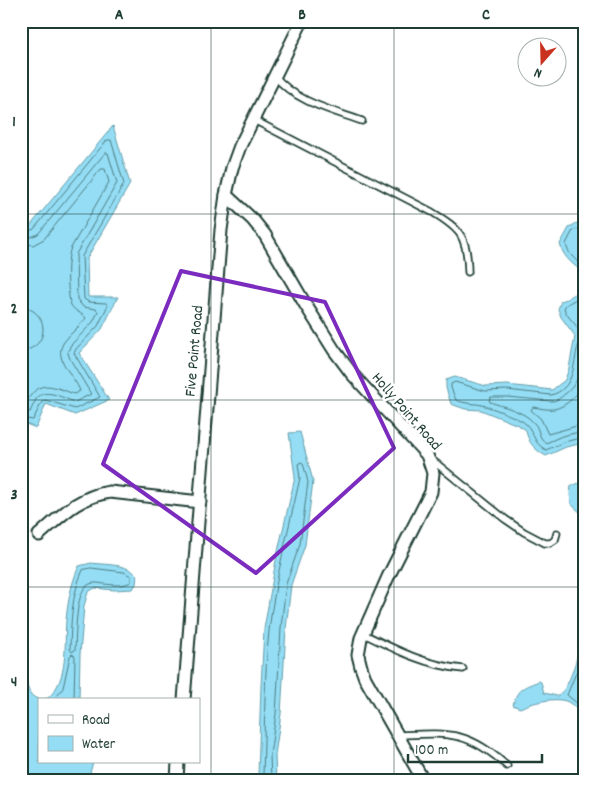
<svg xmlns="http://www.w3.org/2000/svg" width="605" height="801" font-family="Dekko,sans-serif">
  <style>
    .water { fill: #94ddf5; stroke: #659da8 }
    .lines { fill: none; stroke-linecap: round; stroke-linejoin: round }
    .shore { stroke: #4e7d81; stroke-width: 1 }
    .service-casing { stroke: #1f3d34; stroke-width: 9 }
    .minor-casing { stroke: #1f3d34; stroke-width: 15 }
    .service { stroke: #fff; stroke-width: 5.5 }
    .minor { stroke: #fff; stroke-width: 11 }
    .marked { fill: none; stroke: #7b2cbf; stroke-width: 4; stroke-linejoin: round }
    .grid { fill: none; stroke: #1f3d34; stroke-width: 1; stroke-opacity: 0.55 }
    .labels { text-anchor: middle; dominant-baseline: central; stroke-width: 5; stroke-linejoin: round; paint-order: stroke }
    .street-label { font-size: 16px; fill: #1f3d34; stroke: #fff }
    .neatline { fill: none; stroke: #1f3d34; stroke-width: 2 }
    .grid-label { font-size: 16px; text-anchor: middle; font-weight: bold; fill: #1f3d34 }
  </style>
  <rect width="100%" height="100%" fill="#fff"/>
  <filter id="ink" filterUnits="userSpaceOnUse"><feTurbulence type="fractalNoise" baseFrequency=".02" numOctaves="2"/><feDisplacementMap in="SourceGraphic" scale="10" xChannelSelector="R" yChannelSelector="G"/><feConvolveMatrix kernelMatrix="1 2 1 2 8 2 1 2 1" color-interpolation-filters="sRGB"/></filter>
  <g filter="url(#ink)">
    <g class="water">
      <path d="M113 126 130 184 87 258 88 297H118L102 329 79 353 109 400 75 415 46 404 36 428 21 422V332L25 331 21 318V222L30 226Z"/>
      <path d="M576 223 584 226V443L566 447 546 456C535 450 528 443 526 430L518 425 481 410 465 409 451 404 446 388V380L455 377 486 386 507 385 552 390 565 380 569 368 575 336 561 317 558 309 561 301 567 299 584 287 580 270C570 262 563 256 560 244L569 228Z"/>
      <path d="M300 432 313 481 305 545 291 585 286 629 281 714 275 755 276 780H254L253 776 258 775 261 686 264 629 276 560 295 477 289 433Z"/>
      <path d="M584 481V516L571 504 570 494 571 486Z"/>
      <path d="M91 563C104 565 129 563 137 576L136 584 133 589 114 590 95 588 88 592 84 606 80 654 79 700H39V762H93L88 780H21V632C23 635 26 638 27 642 31 658 15 706 48 698 69 679 64 646 66 620 68 601 71 584 79 566Z"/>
      <path d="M584 630V716C579 712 574 705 568 702 556 696 531 703 520 708L513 705C517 688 524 687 539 681L541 682 544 693 557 696C567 691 574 668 577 657 580 646 575 641 584 630Z"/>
    </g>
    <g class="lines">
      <g class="shore">
        <path d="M21 228 29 231 34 229 107 140H111L124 184 82 256 84 299 89 302 106 303 108 305 98 326 76 349 74 353 100 397 75 409 45 400 42 402 33 420 21 418"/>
        <path d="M584 230 577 229 572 232 566 244C568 255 576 260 584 267"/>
        <path d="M21 235 31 237 38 234 105 153H108L117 183 76 254 77 299 83 307 96 309 98 312 93 322 70 346 68 353 70 359 91 394 75 402C64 399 46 387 37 398 34 402 32 408 30 412H21"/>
        <path d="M21 243 33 245 44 239 101 169H105L109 182 71 248C66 258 67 295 71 305 75 312 82 313 86 318 80 327 70 333 64 342 52 359 75 376 80 391L74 394C52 386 39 378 26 403L21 404"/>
        <path d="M584 294 566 305 564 308C566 318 579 324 580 335 581 339 578 346 577 350 573 368 573 389 551 395L507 390 485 391 455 382 451 384V388L456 400C466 404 472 403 482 405 493 408 513 416 522 421 535 429 531 442 546 450L564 442 584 437"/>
        <path d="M21 307C50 309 51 349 21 351"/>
        <path d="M584 348C579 367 582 381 565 394 560 398 557 401 551 401L507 397H491L489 400 490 402C504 407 524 411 534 423 540 429 537 436 546 443L562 436 584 431"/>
        <path d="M584 383C579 394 566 407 554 409 547 410 540 408 533 407L531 410 541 419 548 434 584 424"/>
        <path d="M91 568 124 572 131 576V582C124 586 113 585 104 584 99 583 93 582 88 585 75 592 76 636 75 650L72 652 70 649C71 623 71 595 83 570Z"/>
        <path d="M584 640 582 645V658L567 695 584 709"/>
        <path d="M54 700 63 688 70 656 72 654 75 656 74 700"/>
        <path d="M261 780 263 775C265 727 264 678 269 631 275 579 289 528 300 478L298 464 301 462 303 463 308 482 300 544 286 584 281 628 276 714 270 755 271 780"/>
      </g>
      <g class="service-casing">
        <g id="service">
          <path d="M274 75C295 102 331 110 362 121"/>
          <path d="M252 119 432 212C462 230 467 237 468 272"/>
          <path d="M432 460 505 519 524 532 545 543H550L555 540 557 533"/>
          <path d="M362 633C396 650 425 665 463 669"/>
          <path d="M398 735C448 733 468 730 507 766"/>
        </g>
      </g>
      <g class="minor-casing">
        <g id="minor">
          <path d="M226 195 253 220 265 235 305 304 334 350 352 374 427 455 433 473 431 492 388 577 361 638 358 655 361 667 365 678 423 780"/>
          <path d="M39 535C63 514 78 497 110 492L200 502"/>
          <path d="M184 700 221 230 226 195 232 168 240 146 302 21"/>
          <path d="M177 780 178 762"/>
        </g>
      </g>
      <use href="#service" class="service"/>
      <use href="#minor" class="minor"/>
    </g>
  </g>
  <path class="marked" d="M181 271 325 302 394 448 256 573 103 464Z"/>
  <path class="grid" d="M211 21V780M394 21V780M21 214H584M21 400H584M21 587H584"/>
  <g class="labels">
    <g class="street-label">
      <text transform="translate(195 351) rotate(-85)">Five Point Road</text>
      <text transform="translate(406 412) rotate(49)">Holly Point Road</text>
    </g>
  </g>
  <rect width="605" height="801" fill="none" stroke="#fff" stroke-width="55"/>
  <rect x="38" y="698" width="162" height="65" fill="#ffffff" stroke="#a5b1ae"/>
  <rect x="48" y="715" width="25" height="8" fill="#ffffff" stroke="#a5b1ae"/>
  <text x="82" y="724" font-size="15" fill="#1f3d34">Road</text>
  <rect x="48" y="736" width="25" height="15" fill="#94ddf5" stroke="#a5b1ae"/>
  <text x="82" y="748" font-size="15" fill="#1f3d34">Water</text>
  <g transform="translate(542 62) rotate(200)"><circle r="24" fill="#ffffff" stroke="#a5b1ae"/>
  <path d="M0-4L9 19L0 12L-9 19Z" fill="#c8321e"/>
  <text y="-8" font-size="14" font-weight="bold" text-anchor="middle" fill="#1f3d34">N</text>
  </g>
  <path d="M408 754v8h134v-8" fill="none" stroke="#1f3d34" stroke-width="2.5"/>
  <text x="415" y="754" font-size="15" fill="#1f3d34" stroke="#ffffff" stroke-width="4" paint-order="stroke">100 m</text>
  <rect x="28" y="28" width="550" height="746" class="neatline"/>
  <g class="grid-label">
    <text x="119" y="19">A</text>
    <text x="302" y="19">B</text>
    <text x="486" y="19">C</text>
    <text x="14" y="126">1</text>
    <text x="14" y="313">2</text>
    <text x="14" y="499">3</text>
    <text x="14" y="686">4</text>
  </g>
</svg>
